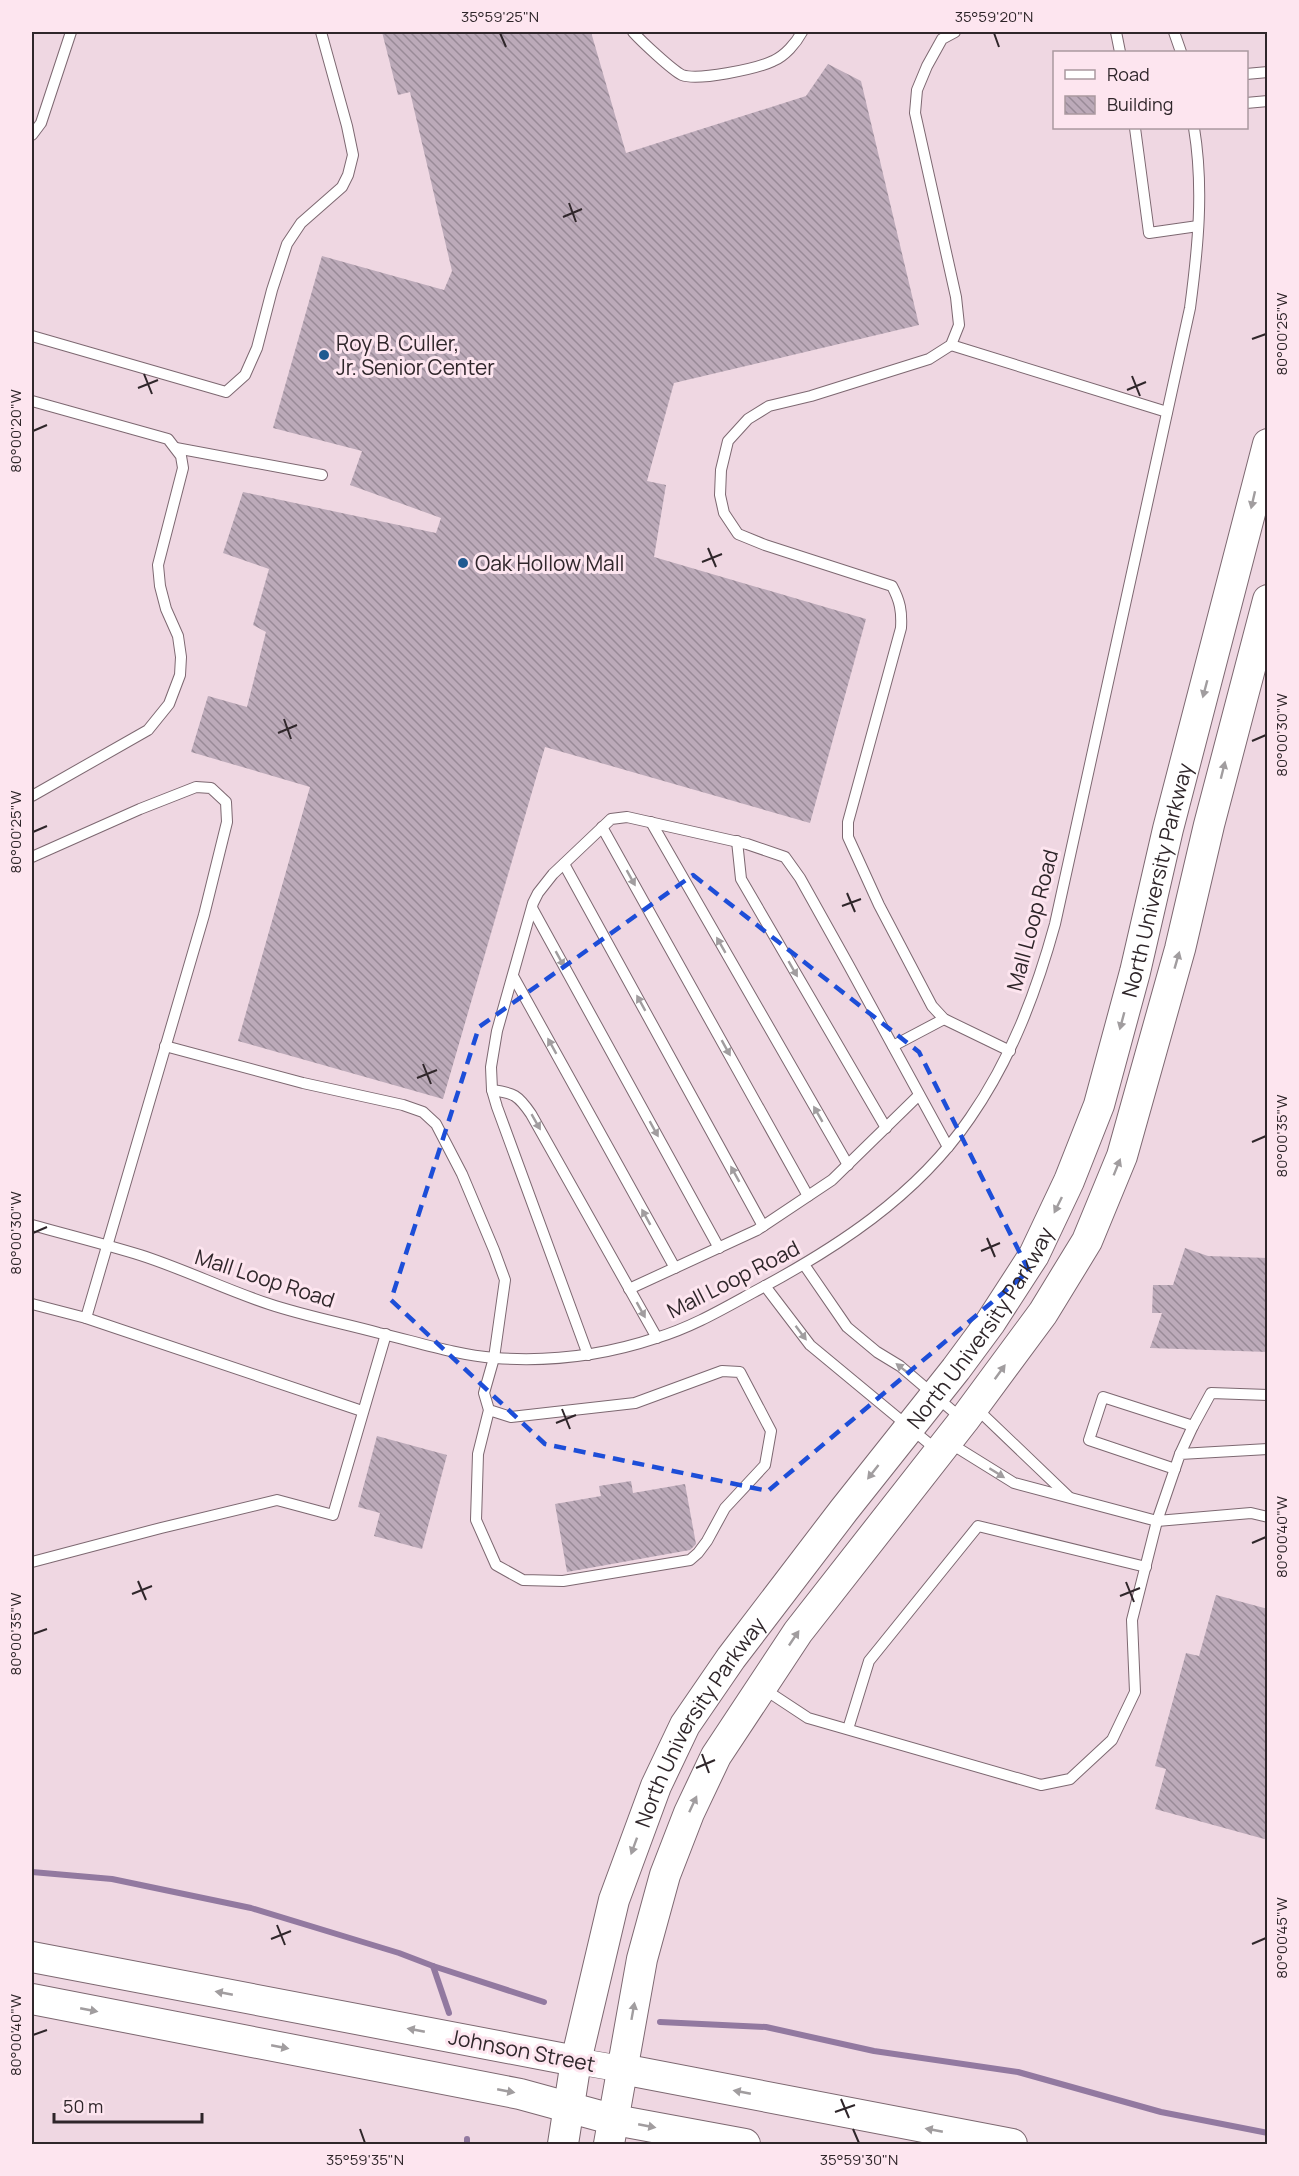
<svg xmlns="http://www.w3.org/2000/svg" width="1299" height="2176" font-family="Manrope,sans-serif">
  <style>
    .lines { fill: none; stroke-linecap: round; stroke-linejoin: round }
    .stream { stroke: #9279a0; stroke-width: 6 }
    .building { fill: url(#building-back-hatch) }
    .service-casing { stroke: #7d6871; stroke-width: 12 }
    .tertiary-casing { stroke: #7d6871; stroke-width: 27 }
    .secondary-casing { stroke: #7d6871; stroke-width: 32 }
    .service { stroke: #fff; stroke-width: 10 }
    .tertiary { stroke: #fff; stroke-width: 26 }
    .secondary { stroke: #fff; stroke-width: 30 }
    .oneway { fill: #a19d9f }
    .marked { fill: none; stroke: #1d4ed8; stroke-width: 4.5; stroke-dasharray: 12 8; stroke-linejoin: round }
    .ticks { fill: none; stroke: #2f262a; stroke-width: 2 }
    .poi-dot { fill: #215a91; stroke: #fde5ef; stroke-width: 2 }
    .labels { text-anchor: middle; dominant-baseline: central; stroke-width: 6; stroke-linejoin: round; paint-order: stroke }
    .poi-label { font-size: 21px; fill: #2f262a; stroke: #fde5ef; text-anchor: start }
    .street-label { font-size: 21px; fill: #2f262a; stroke: #fde5ef }
    .neatline { fill: none; stroke: #2f262a; stroke-width: 2 }
    .ticks-label { font-size: 15px; text-anchor: middle; fill: #2f262a }
  </style>
  <defs>
    <pattern id="building-back-hatch" width="6" height="6" patternUnits="userSpaceOnUse" patternTransform="scale(1.5)"><rect width="6" height="6" fill="#bcaab9"/><path d="M-1 5l2 2M0 0l6 6M5-1l2 2" fill="none" stroke="#998a97"/></pattern>
  </defs>
  <rect width="100%" height="100%" fill="#efd7e2"/>
  <g class="lines">
    <g class="stream">
      <path d="M32 1872 112 1879 251 1908 399 1953 433 1966 544 2002"/>
      <path d="M433 1966 449 2013"/>
      <path d="M660 2022 766 2027 874 2051 1018 2072 1161 2112 1268 2133"/>
      <path d="M467 2144V2139"/>
    </g>
  </g>
  <g class="building">
    <path d="M382 32H591L626 153 806 96 828 64 861 81 919 325 674 383 647 481 666 485 654 557 866 619 810 823 545 747 443 1099 238 1041 310 787 191 752 208 696 247 707 266 632 253 625 269 569 223 553 243 492 436 533 441 518 350 485 362 451 273 428 322 256 444 290 452 271 410 92 398 95Z"/>
    <path d="M1185 1248 1208 1256 1268 1258V1352L1150 1348 1162 1313H1152L1153 1285H1173Z"/>
    <path d="M377 1436 447 1455 422 1549 374 1536 380 1513 358 1507Z"/>
    <path d="M631 1481 633 1493 685 1484 696 1544 690 1550 567 1572 555 1504 601 1496 599 1486Z"/>
    <path d="M1216 1595 1268 1609V1840L1155 1809 1166 1769 1155 1766 1186 1653 1199 1656Z"/>
  </g>
  <g class="lines">
    <g class="service-casing">
      <g id="service">
        <path d="M633 32C641 41 672 70 682 75 698 81 756 69 773 61 785 56 796 43 802 32"/>
        <path d="M955 32 942 39 927 66 917 90 915 113 956 297 959 325 951 345 929 359 811 396 769 406 748 419 728 441 721 470 720 495 724 513 738 534 765 545 892 586C900 601 902 611 901 628L848 822V837L879 905 932 1006 944 1019 1010 1051"/>
        <path d="M1116 32 1120 52"/>
        <path d="M1174 32 1181 52"/>
        <path d="M1246 74 1268 72"/>
        <path d="M1246 103 1268 101"/>
        <path d="M1135 128 1149 233 1198 226"/>
        <path d="M32 135 41 123 71 32"/>
        <path d="M32 336 226 392 245 375 257 348 272 290 287 244 301 223 342 187 348 175 353 155 347 126 321 32"/>
        <path d="M951 345 1167 412"/>
        <path d="M32 401 168 439 181 456 183 468 158 565 160 586 166 609 178 636 181 657 180 675 169 704 148 730 32 796"/>
        <path d="M176 448 322 475"/>
        <path d="M651 822 848 1165"/>
        <path d="M602 827 808 1196"/>
        <path d="M737 841 741 879 886 1128"/>
        <path d="M32 857 140 809 196 787 211 788 226 802 227 822 204 915 86 1318 32 1304"/>
        <path d="M564 864 763 1226"/>
        <path d="M532 908 719 1248"/>
        <path d="M513 976 675 1268"/>
        <path d="M165 1046 303 1083 403 1105 423 1112 436 1124 462 1174 494 1250 505 1280 494 1358 484 1393 489 1410 511 1417 635 1403 722 1371 740 1372 771 1431 765 1465 725 1508 707 1541 698 1553 690 1560 563 1581 523 1580 496 1565 476 1520 478 1454 489 1410"/>
        <path d="M893 1046 944 1019"/>
        <path d="M492 1090C514 1093 518 1095 531 1114L657 1338"/>
        <path d="M32 1225C68 1235 104 1244 140 1255 184 1269 226 1290 269 1304 305 1316 342 1323 379 1333 417 1342 456 1355 495 1358 549 1362 605 1355 656 1338 690 1328 721 1310 752 1293 835 1249 916 1197 970 1118 1011 1059 1036 993 1055 924L1190 308C1198 248 1204 188 1194 128"/>
        <path d="M805 1266 847 1327 877 1352 900 1366 961 1418"/>
        <path d="M765 1286 810 1345 938 1451"/>
        <path d="M629 1289 757 1230 832 1180 919 1095"/>
        <path d="M86 1318 362 1411"/>
        <path d="M588 1355 497 1107 492 1090 491 1067 497 1031 533 903 538 893 553 874 611 819 627 817 747 844 785 857 800 878 848 964 948 1147"/>
        <path d="M976 1408 1069 1497"/>
        <path d="M1268 1449 1180 1454 1157 1521 1251 1513 1268 1517"/>
        <path d="M1180 1454 1193 1426"/>
        <path d="M1175 1469 1089 1440 1103 1397 1193 1426 1211 1393 1268 1395"/>
        <path d="M32 1562 161 1528 277 1500 333 1515 386 1334"/>
        <path d="M764 1689 808 1718 1041 1785 1070 1779 1112 1740 1135 1692 1132 1620 1157 1521 1014 1483 948 1442"/>
        <path d="M848 1729 869 1661 978 1526 1146 1567"/>
      </g>
    </g>
    <g class="tertiary-casing">
      <path id="tertiary" d="M576 2061 622 2069"/>
    </g>
    <g class="secondary-casing">
      <g id="secondary">
        <path d="M32 1957 576 2061"/>
        <path d="M32 1999 520 2094 615 2120 745 2144"/>
        <path d="M622 2069 1012 2144"/>
        <path id="s1" d="M563 2144 576 2061 614 1900 656 1786 685 1725 731 1658 844 1510 956 1369 990 1323 1034 1255 1069 1181 1099 1105 1135 972 1168 829 1268 444"/>
        <path d="M609 2144 642 1959 665 1875 689 1813 716 1756 798 1632 964 1420 1043 1313 1087 1241 1122 1156 1180 949 1209 825 1268 600"/>
      </g>
    </g>
    <use href="#service" class="service"/>
    <use href="#tertiary" class="tertiary"/>
    <use href="#secondary" class="secondary"/>
  </g>
  <defs><path id="oneway-solid" d="M-6-.8H1V-3.2L6.5 0L1 3.2V.8H-6Z" transform="scale(1.5)"/></defs>
  <g class="oneway">
    <use href="#oneway-solid" transform="translate(1253 500) rotate(103)"/>
    <use href="#oneway-solid" transform="translate(1205 689) rotate(105)"/>
    <use href="#oneway-solid" transform="translate(1223 770) rotate(-76)"/>
    <use href="#oneway-solid" transform="translate(631 878) rotate(61)"/>
    <use href="#oneway-solid" transform="translate(721 945) rotate(-120)"/>
    <use href="#oneway-solid" transform="translate(560 959) rotate(61)"/>
    <use href="#oneway-solid" transform="translate(1177 960) rotate(-74)"/>
    <use href="#oneway-solid" transform="translate(793 969) rotate(60)"/>
    <use href="#oneway-solid" transform="translate(641 1003) rotate(-119)"/>
    <use href="#oneway-solid" transform="translate(1122 1021) rotate(105)"/>
    <use href="#oneway-solid" transform="translate(552 1046) rotate(-119)"/>
    <use href="#oneway-solid" transform="translate(726 1048) rotate(61)"/>
    <use href="#oneway-solid" transform="translate(818 1114) rotate(-120)"/>
    <use href="#oneway-solid" transform="translate(536 1122) rotate(60)"/>
    <use href="#oneway-solid" transform="translate(654 1129) rotate(61)"/>
    <use href="#oneway-solid" transform="translate(1117 1167) rotate(-68)"/>
    <use href="#oneway-solid" transform="translate(735 1174) rotate(-119)"/>
    <use href="#oneway-solid" transform="translate(1058 1205) rotate(116)"/>
    <use href="#oneway-solid" transform="translate(646 1217) rotate(-119)"/>
    <use href="#oneway-solid" transform="translate(641 1310) rotate(61)"/>
    <use href="#oneway-solid" transform="translate(801 1333) rotate(53)"/>
    <use href="#oneway-solid" transform="translate(903 1369) rotate(-142)"/>
    <use href="#oneway-solid" transform="translate(1000 1372) rotate(-54)"/>
    <use href="#oneway-solid" transform="translate(873 1472) rotate(128)"/>
    <use href="#oneway-solid" transform="translate(997 1473) rotate(32)"/>
    <use href="#oneway-solid" transform="translate(794 1638) rotate(-56)"/>
    <use href="#oneway-solid" transform="translate(693 1804) rotate(-65)"/>
    <use href="#oneway-solid" transform="translate(634 1846) rotate(110)"/>
    <use href="#oneway-solid" transform="translate(224 1993) rotate(-169)"/>
    <use href="#oneway-solid" transform="translate(89 2010) rotate(11)"/>
    <use href="#oneway-solid" transform="translate(633 2011) rotate(-80)"/>
    <use href="#oneway-solid" transform="translate(416 2030) rotate(-169)"/>
    <use href="#oneway-solid" transform="translate(280 2047) rotate(11)"/>
    <use href="#oneway-solid" transform="translate(506 2091) rotate(11)"/>
    <use href="#oneway-solid" transform="translate(742 2092) rotate(-169)"/>
    <use href="#oneway-solid" transform="translate(647 2126) rotate(11)"/>
    <use href="#oneway-solid" transform="translate(934 2130) rotate(-169)"/>
  </g>
  <path class="marked" d="M693 875 919 1052 1029 1271 768 1491 545 1444 391 1300 479 1027Z"/>
  <path class="ticks" d="M500 33 506 47M994 33 999 47M569 203 576 222M563 217 582 209M1252 339 1266 334M144 374 152 394M1132 376 1140 396M138 388 158 380M1127 390 1146 382M33 431 47 425M708 548 716 567M702 562 722 554M284 719 291 739M278 733 297 725M1252 741 1266 735M33 832 47 826M847 893 855 912M842 906 861 899M423 1064 431 1084M417 1078 437 1070M1252 1142 1266 1136M33 1233 47 1227M987 1238 995 1257M981 1251 1000 1243M562 1409 570 1429M556 1423 576 1415M1252 1543 1266 1537M138 1581 146 1600M1126 1582 1134 1602M132 1594 152 1586M1120 1596 1140 1588M33 1634 47 1629M702 1754 709 1773M696 1768 715 1760M277 1925 285 1945M271 1939 291 1931M1252 1944 1266 1938M33 2035 47 2030M841 2099 849 2118M835 2112 855 2105M360 2129 365 2143M853 2129 859 2143"/>
  <g class="poi-dot">
    <circle cx="324" cy="355" r="6"/>
    <circle cx="463" cy="563" r="6"/>
  </g>
  <g class="labels">
    <g class="poi-label">
      <text x="336" y="343">Roy B. Culler,<tspan x="336" dy="24">Jr. Senior Center</tspan></text>
      <text x="475" y="563">Oak Hollow Mall</text>
    </g>
    <g class="street-label">
      <text stroke="none"><textPath href="#s1" startOffset="1420">North University Parkway</textPath></text>
      <text transform="translate(1032 920) rotate(-75)">Mall Loop Road</text>
      <text transform="translate(265 1278) rotate(18)">Mall Loop Road</text>
      <text transform="translate(733 1279) rotate(-27)">Mall Loop Road</text>
      <text stroke="none"><textPath href="#s1" startOffset="934">North University Parkway</textPath></text>
      <text stroke="none"><textPath href="#s1" startOffset="448">North University Parkway</textPath></text>
      <text transform="translate(522 2050) rotate(11)">Johnson Street</text>
    </g>
  </g>
  <rect width="1299" height="2176" fill="none" stroke="#fde5ef" stroke-width="66"/>
  <rect x="1053" y="51" width="195" height="78" fill="#fde5ef" stroke="#ab99a0" stroke-width="1.5"/>
  <rect x="1065" y="70" width="30" height="9" fill="#ffffff" stroke="#ab99a0" stroke-width="1.5"/>
  <text x="1107" y="81" font-size="18" fill="#2f262a">Road</text>
  <rect x="1065" y="96" width="30" height="18" fill="url(#building-back-hatch)" stroke="#ab99a0" stroke-width="1.5"/>
  <text x="1107" y="111" font-size="18" fill="#2f262a">Building</text>
  <path d="M54 2113v9h148v-9" fill="none" stroke="#2f262a" stroke-width="3"/>
  <text x="63" y="2113" font-size="18" fill="#2f262a" stroke="#fde5ef" stroke-width="4.5" paint-order="stroke">50 m</text>
  <rect x="33" y="33" width="1233" height="2110" class="neatline"/>
  <g class="ticks-label">
    <text x="500" y="22">35°59'25"N</text>
    <text x="994" y="22">35°59'20"N</text>
    <text transform="translate(1282 334) rotate(-90)" y="5">80°00'25"W</text>
    <text transform="translate(16 431) rotate(-90)" y="5">80°00'20"W</text>
    <text transform="translate(1282 735) rotate(-90)" y="5">80°00'30"W</text>
    <text transform="translate(16 832) rotate(-90)" y="5">80°00'25"W</text>
    <text transform="translate(1282 1136) rotate(-90)" y="5">80°00'35"W</text>
    <text transform="translate(16 1233) rotate(-90)" y="5">80°00'30"W</text>
    <text transform="translate(1282 1537) rotate(-90)" y="5">80°00'40"W</text>
    <text transform="translate(16 1634) rotate(-90)" y="5">80°00'35"W</text>
    <text transform="translate(1282 1938) rotate(-90)" y="5">80°00'45"W</text>
    <text transform="translate(16 2035) rotate(-90)" y="5">80°00'40"W</text>
    <text x="365" y="2165">35°59'35"N</text>
    <text x="859" y="2165">35°59'30"N</text>
  </g>
</svg>
